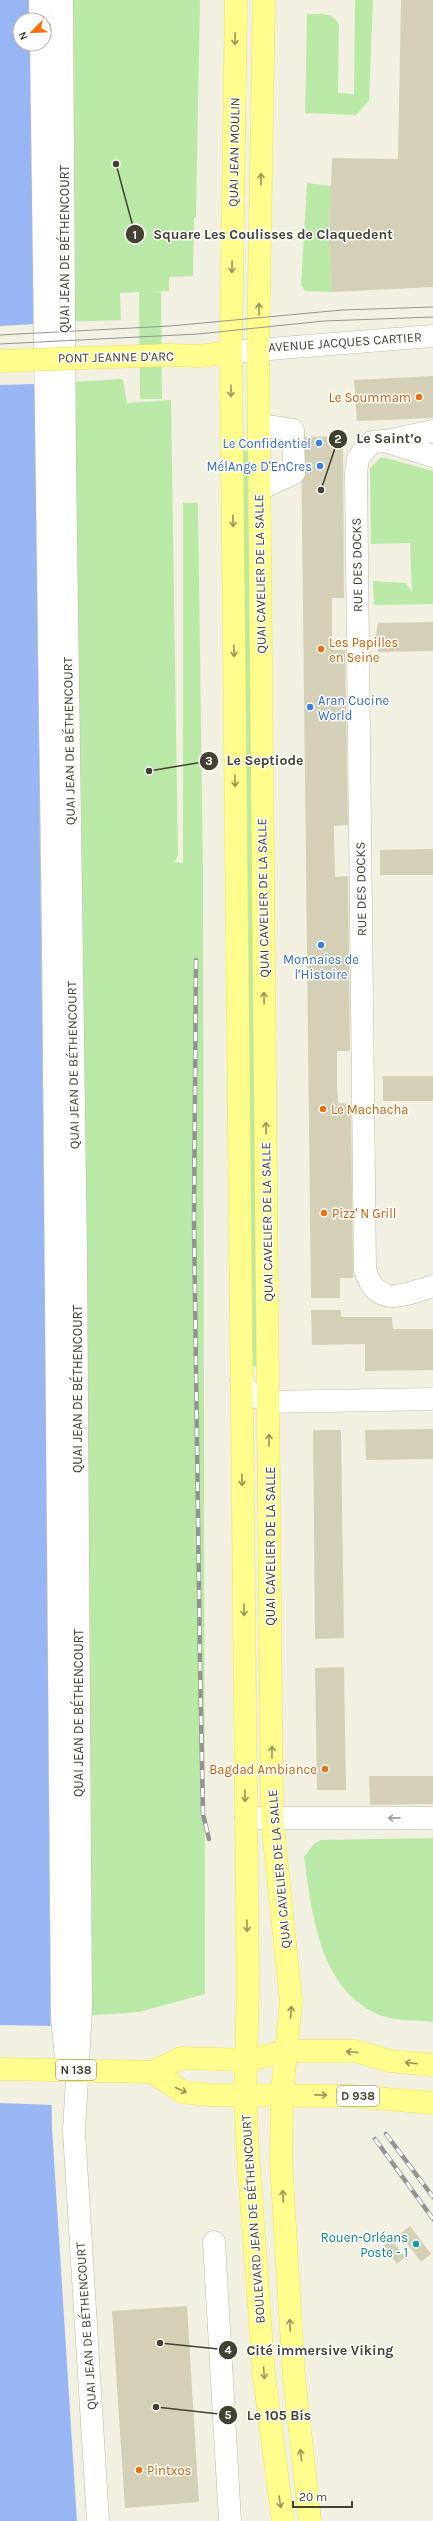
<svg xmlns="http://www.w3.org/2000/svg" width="433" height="2521" font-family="Karla,sans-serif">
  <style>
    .green { fill: #bae9a7 }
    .water { fill: #98b6f4 }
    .pier { fill: #f2f1e1 }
    .building { fill: #d3d0b6 }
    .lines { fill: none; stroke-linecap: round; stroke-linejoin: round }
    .minor-casing { stroke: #bdbba4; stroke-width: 23 }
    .major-casing { stroke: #eae457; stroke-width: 23 }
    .minor { stroke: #fff; stroke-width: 22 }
    .major { stroke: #fffd8d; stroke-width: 22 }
    .tram { stroke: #939393; stroke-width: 1 }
    .rail-casing { stroke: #939393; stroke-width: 4.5 }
    .rail { stroke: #fff; stroke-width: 3; stroke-dasharray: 9; stroke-linecap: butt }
    .major-bridge-casing { stroke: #eae457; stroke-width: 23; stroke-linecap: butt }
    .major-bridge { stroke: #fffd8d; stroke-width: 22 }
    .oneway { stroke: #98965b }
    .oneway2 { stroke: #a1a098 }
    .food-dot { fill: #e8710a; stroke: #fff; stroke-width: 1.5 }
    .shop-dot { fill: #3f7fe0; stroke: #fff; stroke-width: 1.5 }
    .culture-dot { fill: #0f9aa8; stroke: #fff; stroke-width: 1.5 }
    .labels { text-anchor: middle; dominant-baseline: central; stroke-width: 3; stroke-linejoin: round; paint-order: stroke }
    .shield { fill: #fff; stroke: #7b7a70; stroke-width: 1 }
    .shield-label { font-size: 12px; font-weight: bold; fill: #434132 }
    .street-label { font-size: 13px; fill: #434132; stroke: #fff }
    .food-label { font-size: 13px; fill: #c56008; stroke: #fff; text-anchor: start }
    .shop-label { font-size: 13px; fill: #366cbe; stroke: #fff; text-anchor: end }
    .culture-label { font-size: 13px; fill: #0d838f; stroke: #fff; text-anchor: end }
    .leader { fill: none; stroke: #434132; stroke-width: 1.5 }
    .callout-dot { fill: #434132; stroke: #fff; stroke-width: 1.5 }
    .mark-label { font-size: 12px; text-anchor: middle; font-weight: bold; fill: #fff }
    .callout-label { font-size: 14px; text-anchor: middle; font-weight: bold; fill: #434132; stroke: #fff; stroke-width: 3; stroke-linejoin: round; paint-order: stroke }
  </style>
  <rect width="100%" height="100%" fill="#f2f1e1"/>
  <g class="green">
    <path d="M33 0H200L196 217 194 218 193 276 169 277V291L147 292H161L162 399H140L139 292 120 293 121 320 34 323 35 118 44 44V20Z"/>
    <path d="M355 0H373L369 101 356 115 305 113 307 14C320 14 333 11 339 25L338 93 354 94Z"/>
    <path d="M307 183 331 186 329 242 332 292 305 291 301 285Z"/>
    <path d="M123 379 127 403 171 400 178 855 175 862 183 863V503H198L203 870 205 1994 139 2012 54 2018 34 384Z"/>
    <path d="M242 451H248L258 1366H251Z"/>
    <path d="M380 458H386L433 471V604L374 605 373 581 406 583 412 592 410 543 371 544 370 468Z"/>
    <path d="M433 1838V2022C417 2020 396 2021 382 2016 319 1991 312 1914 304 1857L314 1844 321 1840Z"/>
  </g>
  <path class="water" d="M0 0H33L34 20H20V44H34V323L45 1287 51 2076 52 2128 77 2521H0Z"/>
  <g class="pier">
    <path d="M36 324V384L0 385V326Z"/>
    <path d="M0 2025 52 2026 53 2105 0 2103Z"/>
  </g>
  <g class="building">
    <path d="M401 0H433V287L332 292 329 242 332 158 398 159Z"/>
    <path d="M433 376V418L357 421 354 380Z"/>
    <path d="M343 436 344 598H332V650H345L348 825 334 826 335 877 348 876 350 1051H337V1084L338 1103 351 1104 353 1278H340V1298H311L301 437Z"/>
    <path d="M433 622V651L378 652V641H375L378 623Z"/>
    <path d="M433 849V875H380V850Z"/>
    <rect x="383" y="1076" width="50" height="25"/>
    <path d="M311 1310H341V1317H392L393 1329H433V1370L365 1371V1344L312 1345Z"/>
    <path d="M433 1429V1459L366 1460 365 1430Z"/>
    <path d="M313 1430H341L344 1638 315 1639Z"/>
    <path d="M344 1667 346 1790H317L315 1668Z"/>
    <path d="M369 1776H433V1804L370 1805Z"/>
    <path d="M410 2226 431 2254 421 2262 400 2234Z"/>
    <path d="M392 2240 405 2257 397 2264 383 2246Z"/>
    <path d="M187 2306 199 2502 125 2508 112 2311Z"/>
  </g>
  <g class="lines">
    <g class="minor-casing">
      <g id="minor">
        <path d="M40 0V20"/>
        <path d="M62 0 65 466 76 1253 81 2009 74 2131 98 2521"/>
        <path d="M41 44 53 940 62 2018 67 2068"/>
        <path d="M231 352 433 336"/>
        <path d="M259 425 293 430 294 473 260 489"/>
        <path d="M386 441 433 431"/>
        <path d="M433 456 384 441 372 442 358 458 356 473 365 1270C377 1309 403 1295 433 1286"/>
        <path d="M241 1380 250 1394 269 1402 433 1399"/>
        <path d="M246 1818H433"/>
        <path d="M214 2242 230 2521"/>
      </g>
    </g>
    <g class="major-casing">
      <g id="major">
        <path d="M236 0 231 352 248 1988 245 2097 248 2155 264 2376 283 2521"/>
        <path d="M264 0 258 348 272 1819 291 2001 282 2094 281 2162 294 2378 310 2521"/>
        <path d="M170 355 199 356 231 352"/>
        <path d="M152 2072 183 2092 211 2095 351 2096 433 2103"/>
        <path d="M152 2072 182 2058 247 2060 288 2051H355L390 2061 433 2065"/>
      </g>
    </g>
    <use href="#minor" class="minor"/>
    <use href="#major" class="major"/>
    <g class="tram">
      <path d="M0 335 170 326 342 310 433 307"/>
      <path d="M0 344 198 334 324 321 433 317"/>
    </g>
    <g class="rail-casing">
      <g id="rail">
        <path d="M196 960 194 1221 200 1665 203 1814 209 1839"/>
        <path d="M386 2134 433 2197"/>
        <path d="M375 2139 433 2219"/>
      </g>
    </g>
    <use href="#rail" class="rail"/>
    <g class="major-bridge-casing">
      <g id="major-bridge">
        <path d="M0 361 170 355"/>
        <path d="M0 2069 152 2072"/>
      </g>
    </g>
    <use href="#major-bridge" class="major-bridge"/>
  </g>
  <defs><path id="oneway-shaft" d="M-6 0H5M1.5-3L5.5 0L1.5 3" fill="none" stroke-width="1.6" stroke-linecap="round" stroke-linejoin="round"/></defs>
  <g class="oneway">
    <use href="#oneway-shaft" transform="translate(235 39) rotate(91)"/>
    <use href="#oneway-shaft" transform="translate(261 179) rotate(-89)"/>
    <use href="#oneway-shaft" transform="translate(232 267) rotate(91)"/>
    <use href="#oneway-shaft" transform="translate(259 309) rotate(-91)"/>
    <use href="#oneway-shaft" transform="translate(231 391) rotate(90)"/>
    <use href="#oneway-shaft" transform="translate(233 521) rotate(89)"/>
    <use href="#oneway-shaft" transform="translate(234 651) rotate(89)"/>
    <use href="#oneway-shaft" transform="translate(235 781) rotate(89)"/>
    <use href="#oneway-shaft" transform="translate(264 998) rotate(-91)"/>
    <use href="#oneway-shaft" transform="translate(266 1128) rotate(-91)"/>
    <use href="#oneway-shaft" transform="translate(269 1440) rotate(-90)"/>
    <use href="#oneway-shaft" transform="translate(242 1480) rotate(89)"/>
    <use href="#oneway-shaft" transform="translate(244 1610) rotate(89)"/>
    <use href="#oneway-shaft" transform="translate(272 1752) rotate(-90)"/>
    <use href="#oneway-shaft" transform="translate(245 1796) rotate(89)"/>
    <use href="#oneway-shaft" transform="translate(247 1926) rotate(89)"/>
    <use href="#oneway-shaft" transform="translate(291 2012) rotate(-86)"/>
    <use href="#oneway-shaft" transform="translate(352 2052) rotate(-175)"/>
    <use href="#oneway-shaft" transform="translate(411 2063) rotate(-174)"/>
    <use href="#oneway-shaft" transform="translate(181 2090) rotate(25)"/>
    <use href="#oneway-shaft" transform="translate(321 2095) rotate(1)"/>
    <use href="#oneway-shaft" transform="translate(283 2196) rotate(-93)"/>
    <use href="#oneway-shaft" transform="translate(290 2325) rotate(-93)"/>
    <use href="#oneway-shaft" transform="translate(264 2373) rotate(85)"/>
    <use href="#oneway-shaft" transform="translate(301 2455) rotate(-96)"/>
    <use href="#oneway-shaft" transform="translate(280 2502) rotate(82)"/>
  </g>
  <use class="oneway2" href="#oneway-shaft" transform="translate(394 1818) rotate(179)"/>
  <g class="food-dot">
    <circle cx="419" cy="397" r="4"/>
    <circle cx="321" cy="649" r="4"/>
    <circle cx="323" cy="1109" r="4"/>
    <circle cx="324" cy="1213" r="4"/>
    <circle cx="325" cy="1769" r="4"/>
    <circle cx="139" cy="2470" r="4"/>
  </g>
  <g class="shop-dot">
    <circle cx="319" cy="443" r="4"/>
    <circle cx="320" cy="466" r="4"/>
    <circle cx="310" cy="707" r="4"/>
    <circle cx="321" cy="945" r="4"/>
  </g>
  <circle class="culture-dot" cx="416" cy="2244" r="4"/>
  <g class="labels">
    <g class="shield">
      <rect x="56" y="2060" width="40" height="20" rx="3"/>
      <rect x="337" y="2086" width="42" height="20" rx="3"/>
    </g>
    <g class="shield-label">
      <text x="76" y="2070">N 138</text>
      <text x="358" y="2096">D 938</text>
    </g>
    <g class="street-label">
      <text transform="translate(234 152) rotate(-89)">QUAI JEAN MOULIN</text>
      <text transform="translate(64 249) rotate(-90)">QUAI JEAN DE BÉTHENCOURT</text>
      <text transform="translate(345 342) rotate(-4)">AVENUE JACQUES CARTIER</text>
      <text transform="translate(116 357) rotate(-1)">PONT JEANNE D'ARC</text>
      <text transform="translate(357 565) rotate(-91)">RUE DES DOCKS</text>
      <text transform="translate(260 574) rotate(-91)">QUAI CAVELIER DE LA SALLE</text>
      <text transform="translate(69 741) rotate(-91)">QUAI JEAN DE BÉTHENCOURT</text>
      <text transform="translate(361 889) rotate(-91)">RUE DES DOCKS</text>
      <text transform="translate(263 898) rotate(-91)">QUAI CAVELIER DE LA SALLE</text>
      <text transform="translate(73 1065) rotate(-91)">QUAI JEAN DE BÉTHENCOURT</text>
      <text transform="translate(267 1222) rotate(-91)">QUAI CAVELIER DE LA SALLE</text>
      <text transform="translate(77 1389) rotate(-90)">QUAI JEAN DE BÉTHENCOURT</text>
      <text transform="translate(270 1546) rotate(-90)">QUAI CAVELIER DE LA SALLE</text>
      <text transform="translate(78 1713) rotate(-90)">QUAI JEAN DE BÉTHENCOURT</text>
      <text transform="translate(279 1869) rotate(-95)">QUAI CAVELIER DE LA SALLE</text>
      <text transform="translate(253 2219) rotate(-94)">BOULEVARD JEAN DE BÉTHENCOURT</text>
      <text transform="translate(86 2326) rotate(-94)">QUAI JEAN DE BÉTHENCOURT</text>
    </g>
    <g class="food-label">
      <text x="411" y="397" text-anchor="end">Le Soummam</text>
      <text x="329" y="642">Les Papilles<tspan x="329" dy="15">en Seine</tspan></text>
      <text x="331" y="1109">Le Machacha</text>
      <text x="332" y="1213">Pizz' N Grill</text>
      <text x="317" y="1769" text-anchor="end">Bagdad Ambiance</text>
      <text x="147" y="2470">Pintxos</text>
    </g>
    <g class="shop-label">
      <text x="311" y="443">Le Confidentiel</text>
      <text x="312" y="466">MélAnge D'EnCres</text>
      <text x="318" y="700" text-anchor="start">Aran Cucine<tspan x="318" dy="15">World</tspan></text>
      <text x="321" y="959" text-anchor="middle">Monnaies de<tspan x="321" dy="15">l’Histoire</tspan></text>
    </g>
    <g class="culture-label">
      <text x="408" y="2237">Rouen-Orléans<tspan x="408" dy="15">Poste - 1</tspan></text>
    </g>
  </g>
  <path class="leader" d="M116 164L135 234M321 490L338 439M149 771L209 761M160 2343L228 2350M156 2407L228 2415"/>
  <g class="callout-dot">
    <circle cx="116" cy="164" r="4"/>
    <circle cx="321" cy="490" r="4"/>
    <circle cx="149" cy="771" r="4"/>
    <circle cx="160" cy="2343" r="4"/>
    <circle cx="156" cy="2407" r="4"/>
    <circle cx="135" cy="234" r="10"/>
    <circle cx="338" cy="439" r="10"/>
    <circle cx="209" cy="761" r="10"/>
    <circle cx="228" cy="2350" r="10"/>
    <circle cx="228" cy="2415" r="10"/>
  </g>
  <g class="mark-label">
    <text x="135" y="239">1</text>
    <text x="338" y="443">2</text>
    <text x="209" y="765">3</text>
    <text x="228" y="2354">4</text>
    <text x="228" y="2419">5</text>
  </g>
  <g class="callout-label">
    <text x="273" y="239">Square Les Coulisses de Claquedent</text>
    <text x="389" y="443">Le Saint’o</text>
    <text x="265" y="765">Le Septiode</text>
    <text x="320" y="2355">Cité immersive Viking</text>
    <text x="279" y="2420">Le 105 Bis</text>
  </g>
  <g transform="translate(32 32) rotate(246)"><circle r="19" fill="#ffffff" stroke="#b4b3ad"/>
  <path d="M0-3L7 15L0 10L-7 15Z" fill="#ff700b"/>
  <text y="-6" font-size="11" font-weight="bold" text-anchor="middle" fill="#434132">N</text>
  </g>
  <path d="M293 2501v6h59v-6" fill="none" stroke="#434132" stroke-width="2"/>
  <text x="299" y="2501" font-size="12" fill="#434132" stroke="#ffffff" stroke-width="3" paint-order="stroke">20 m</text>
</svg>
